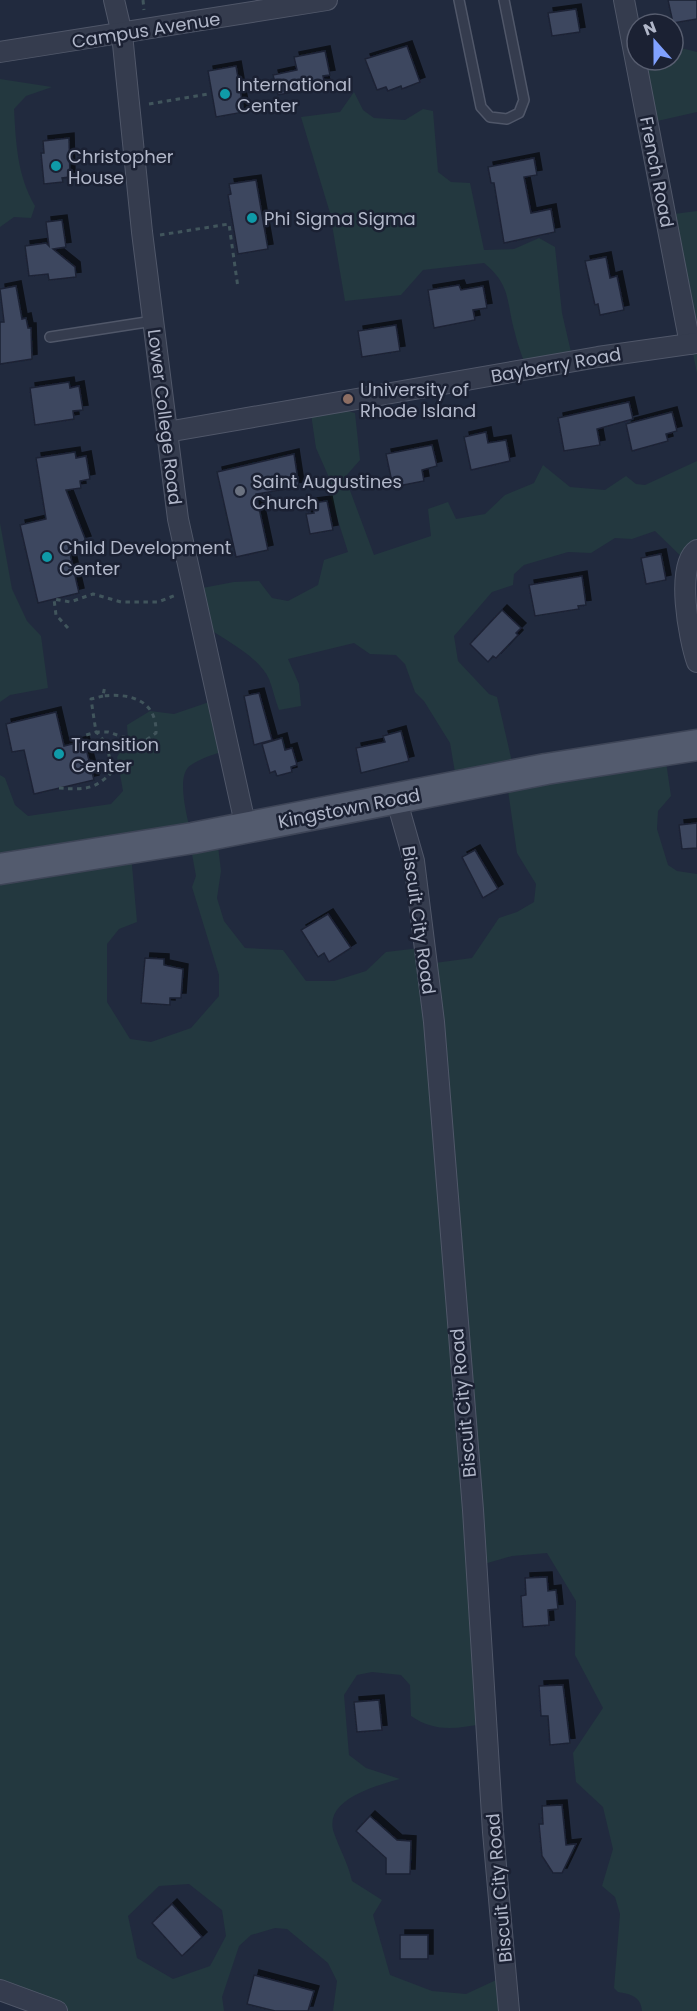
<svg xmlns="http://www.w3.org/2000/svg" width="697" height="2011" font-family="Poppins,sans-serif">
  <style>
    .green { fill: #23383f; fill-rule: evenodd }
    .building { fill: #3d465e; stroke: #1d2335; stroke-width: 1.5; filter: url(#shadow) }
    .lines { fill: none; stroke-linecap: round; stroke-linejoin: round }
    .lane-casing { stroke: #505769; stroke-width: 12 }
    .street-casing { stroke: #505769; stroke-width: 22 }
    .primary-casing { stroke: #3e4557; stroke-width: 33 }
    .path { stroke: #41555c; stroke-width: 3; stroke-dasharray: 4.5 4.5; stroke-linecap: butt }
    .lane { stroke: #353c4e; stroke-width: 9 }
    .street { stroke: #353c4e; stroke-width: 20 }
    .primary { stroke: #535b6e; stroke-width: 30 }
    .culture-dot { fill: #0f9aa8; stroke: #1b2133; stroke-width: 2 }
    .education-dot { fill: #8d6e63; stroke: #1b2133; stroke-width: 2 }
    .worship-dot { fill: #6b7280; stroke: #1b2133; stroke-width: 2 }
    .labels { text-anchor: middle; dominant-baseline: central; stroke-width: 5; stroke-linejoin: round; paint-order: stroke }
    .street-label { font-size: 18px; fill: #b1b7c9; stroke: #1b2133 }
    .poi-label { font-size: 18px; fill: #b1b7c9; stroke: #1b2133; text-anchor: start }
  </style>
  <defs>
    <filter id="shadow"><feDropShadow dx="5" dy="-5" stdDeviation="0" flood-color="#0009"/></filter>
  </defs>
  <rect width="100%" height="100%" fill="#212a3e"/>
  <g class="green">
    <path d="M673 46 697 52V112L653 122 637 60H673Z"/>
    <path d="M0 79 52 87 26 96 14 109C16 143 17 175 35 206L31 218 14 217 0 227Z"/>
    <path d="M354 92 363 110 374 118 405 120 423 109 433 111 438 172 451 182 470 183 484 250 514 249 539 238 555 247 562 313 574 365 528 374C524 360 518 347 515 333 506 302 512 286 484 263L423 270 401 295 345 301 330 213 301 117 340 112Z"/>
    <path d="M697 211V374L666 215Z"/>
    <path d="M339 409 355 413 360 460 345 477 374 555 431 536 428 509 448 502 456 519 485 514 505 495 534 483 543 465 570 487 605 490 626 476 636 484 645 485 697 461V558L690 565 655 531 632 539 615 538 591 553 568 552 524 565 514 574 513 585 492 592 454 636 458 661 489 694 497 697 515 775 665 755 671 796 658 811 657 829 668 865 677 871 697 874V2011H642C641 1996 630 1994 618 1992L614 1988 620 1914 615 1897 602 1886 613 1849 603 1807 576 1782 573 1753 603 1708 575 1655 576 1601 547 1553 512 1556 477 1566 482 1724C455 1729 434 1732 411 1716L410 1685 401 1675 372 1672 357 1675 344 1695 349 1755 366 1768 400 1779C379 1785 322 1799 334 1833 340 1850 348 1863 352 1881L382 1900 373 1915 390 1975 432 1991 466 1994 507 1975V2011H333L337 1981 328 1963 287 1929 275 1928 251 1935 239 1946 222 1997 224 2011H41L0 2000V775L5 778 15 805 28 816 111 804 123 791 117 757 128 741 127 725 150 711 174 714 215 700 227 750C215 754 201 758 191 765 174 775 189 822 192 839L217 838 221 871 217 898 224 921 245 948 283 950 306 981H334L366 971 386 952 420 948 427 964 472 958 499 918 517 912 534 902 536 884 517 853 508 790H458L450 743 424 701 415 692 405 664 396 655 370 654 354 643 288 659 299 684 301 706 279 710C275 700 273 689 269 679 258 655 221 638 200 623L192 590 234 582 259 581 272 598 288 601 318 585 324 560 348 552 329 492 331 482 316 448 311 414ZM190 843 196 876 192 887 219 975V996L191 1028 151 1042 130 1039 107 1002V944L119 929 137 922 131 854ZM189 1884 222 1910 226 1936 210 1966 173 1979 137 1958 128 1916 159 1886Z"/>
    <path d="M0 523 12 589 27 621 41 636 48 688 10 695 0 702Z"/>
  </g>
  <g class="building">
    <path d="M668 0H697V19L673 23Z"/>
    <path d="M576 9 580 32 552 36 548 13Z"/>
    <path d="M407 46 420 82 402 89 401 86 388 91 386 87 377 90 365 59Z"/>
    <path d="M325 51 330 75 323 76 325 86 278 95 273 75 297 70 294 57Z"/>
    <path d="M236 66 244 112 216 117 208 71Z"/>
    <path d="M69 138 70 177 62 178 63 182 44 184 41 153H44L43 141Z"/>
    <path d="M534 158 537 175 524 177 531 213 551 209 555 232 504 243 494 183H491L488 167Z"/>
    <path d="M256 180 268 249 238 254 228 195 231 194 229 184Z"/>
    <path d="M62 220 66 247 53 249 75 267 76 277 49 280 48 274 29 276 25 246 46 243 49 246 46 222Z"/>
    <path d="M606 257 610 278 617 276 624 310 600 315 598 304 595 305 585 261Z"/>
    <path d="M459 285 461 290 483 286 487 308 473 310 475 320 434 328 428 290Z"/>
    <path d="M16 286 22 319 26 318 28 328H31L32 359 0 364V322H4L0 289Z"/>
    <path d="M396 325 400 351 362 357 358 331Z"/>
    <path d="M69 382 70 388 79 386 83 410 73 411 74 419 35 425 30 388Z"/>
    <path d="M629 402 633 419 597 429 600 445 564 451 558 418Z"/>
    <path d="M672 412 677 431 666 434 668 441 632 451 626 424Z"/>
    <path d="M486 432 488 443 506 440 510 461 471 470 464 437Z"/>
    <path d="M432 445 437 466 422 470 424 481 393 487 386 454Z"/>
    <path d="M75 452 76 458 86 456 90 479 80 481 81 488 66 490 86 541 68 545 79 593 38 603 20 525 46 519 36 458Z"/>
    <path d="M294 454 299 487 256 494 268 550 236 557 217 472Z"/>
    <path d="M327 501 333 530 310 534 306 514 314 513 312 503Z"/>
    <path d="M661 554 666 580 646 584 641 558Z"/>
    <path d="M582 576 586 605 578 606 579 609 535 616 529 585Z"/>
    <path d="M502 610 521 628 516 633 518 635 496 658 493 656 488 662 470 644Z"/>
    <path d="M259 693 272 740 254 745 244 696Z"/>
    <path d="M56 712 64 746 84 741 94 780 34 794 24 750 12 752 6 724Z"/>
    <path d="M401 731 409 761 361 773 356 748 385 742 383 736Z"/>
    <path d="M282 738 285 750 292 748 297 765 291 767 292 772 277 776 275 771 270 773 262 744Z"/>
    <path d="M697 823V848L682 849 679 825Z"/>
    <path d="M475 850 498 889 483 898 462 857Z"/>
    <path d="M328 914 351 948 329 962 324 953 318 957 301 930Z"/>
    <path d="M145 958 164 959V965L183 969 181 998H170V1005L141 1003Z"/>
    <path d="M547 1577 548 1591 556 1590 558 1609 548 1610 549 1625 523 1627 521 1596 526 1595 525 1578Z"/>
    <path d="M563 1685 570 1743 550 1745 548 1716H541L539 1686Z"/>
    <path d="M379 1700 382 1730 357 1732 354 1702Z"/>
    <path d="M562 1805 566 1845 576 1844 562 1873H553L542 1856 539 1824H543L542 1806Z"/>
    <path d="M370 1816 397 1840 411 1841 410 1874H386V1858L356 1831Z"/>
    <path d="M172 1904 202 1937 182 1956 152 1923Z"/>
    <rect x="400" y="1935" width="28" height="24"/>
    <path d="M254 1975 314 1991 308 2011H275L247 2004Z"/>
  </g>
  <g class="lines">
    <g class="lane-casing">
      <g id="lane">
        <path d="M459 0 481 107 490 117 507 119 519 113 524 100 504 0"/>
        <path d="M50 337 153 321"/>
      </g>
    </g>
    <g class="street-casing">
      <g id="street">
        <path d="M114 0 122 34 142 232 178 519 246 828"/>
        <path d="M624 0 690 344"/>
        <path d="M0 52 327 0"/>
        <path d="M167 432 598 357 697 343"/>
        <path d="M697 550C675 565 689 639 697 662"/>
        <path d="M396 798 414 861 434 1022 473 1510 493 1832 509 2011"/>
        <path d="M0 1990 57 2011"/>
      </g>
    </g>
    <g class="primary-casing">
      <path id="primary" d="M0 869 193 838 546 769 697 745"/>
    </g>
    <g class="path">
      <path d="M143 0 144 10"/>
      <path d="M149 104 208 94"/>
      <path d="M160 235 229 224 238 288"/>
      <path d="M68 628 56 615 54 599 70 602 93 594 121 602H158L176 595"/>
      <path d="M103 696 91 699 96 732H108L142 743 156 733C157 700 130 693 103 696L105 685"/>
      <path d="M59 788C83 790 95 790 112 772 109 757 109 743 96 732L83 736"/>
    </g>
    <use href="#lane" class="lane"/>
    <use href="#street" class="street"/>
    <use href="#primary" class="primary"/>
  </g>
  <g class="culture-dot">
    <circle cx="225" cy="94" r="6"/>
    <circle cx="56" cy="166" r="6"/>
    <circle cx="252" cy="218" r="6"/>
    <circle cx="47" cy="557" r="6"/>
    <circle cx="59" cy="754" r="6"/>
  </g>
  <circle class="education-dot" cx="348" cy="399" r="6"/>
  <circle class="worship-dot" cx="240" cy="491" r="6"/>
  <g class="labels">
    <g class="street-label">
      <text transform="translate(146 30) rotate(-9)">Campus Avenue</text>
      <text transform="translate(657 172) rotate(79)">French Road</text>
      <text transform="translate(556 365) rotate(-10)">Bayberry Road</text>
      <text transform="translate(165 417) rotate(83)">Lower College Road</text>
      <text transform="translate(349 808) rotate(-11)">Kingstown Road</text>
      <text transform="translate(419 920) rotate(82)">Biscuit City Road</text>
      <text transform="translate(463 1403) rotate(-95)">Biscuit City Road</text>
      <text transform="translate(499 1888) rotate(-95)">Biscuit City Road</text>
    </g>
    <g class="poi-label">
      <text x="237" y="84">International<tspan x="237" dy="21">Center</tspan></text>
      <text x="68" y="156">Christopher<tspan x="68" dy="21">House</tspan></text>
      <text x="264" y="218">Phi Sigma Sigma</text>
      <text x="360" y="389">University of<tspan x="360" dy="21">Rhode Island</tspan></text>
      <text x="252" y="481">Saint Augustines<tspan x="252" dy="21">Church</tspan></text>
      <text x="59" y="547">Child Development<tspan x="59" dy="21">Center</tspan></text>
      <text x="71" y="744">Transition<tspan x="71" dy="21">Center</tspan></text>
    </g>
  </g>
  <g transform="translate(655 42) rotate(339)"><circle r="28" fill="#1b2133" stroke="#575d6f" stroke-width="1.5"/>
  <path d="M0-4.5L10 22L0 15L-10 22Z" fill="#80a1ff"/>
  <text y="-9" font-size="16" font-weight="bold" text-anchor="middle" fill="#b1b7c9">N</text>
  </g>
</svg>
